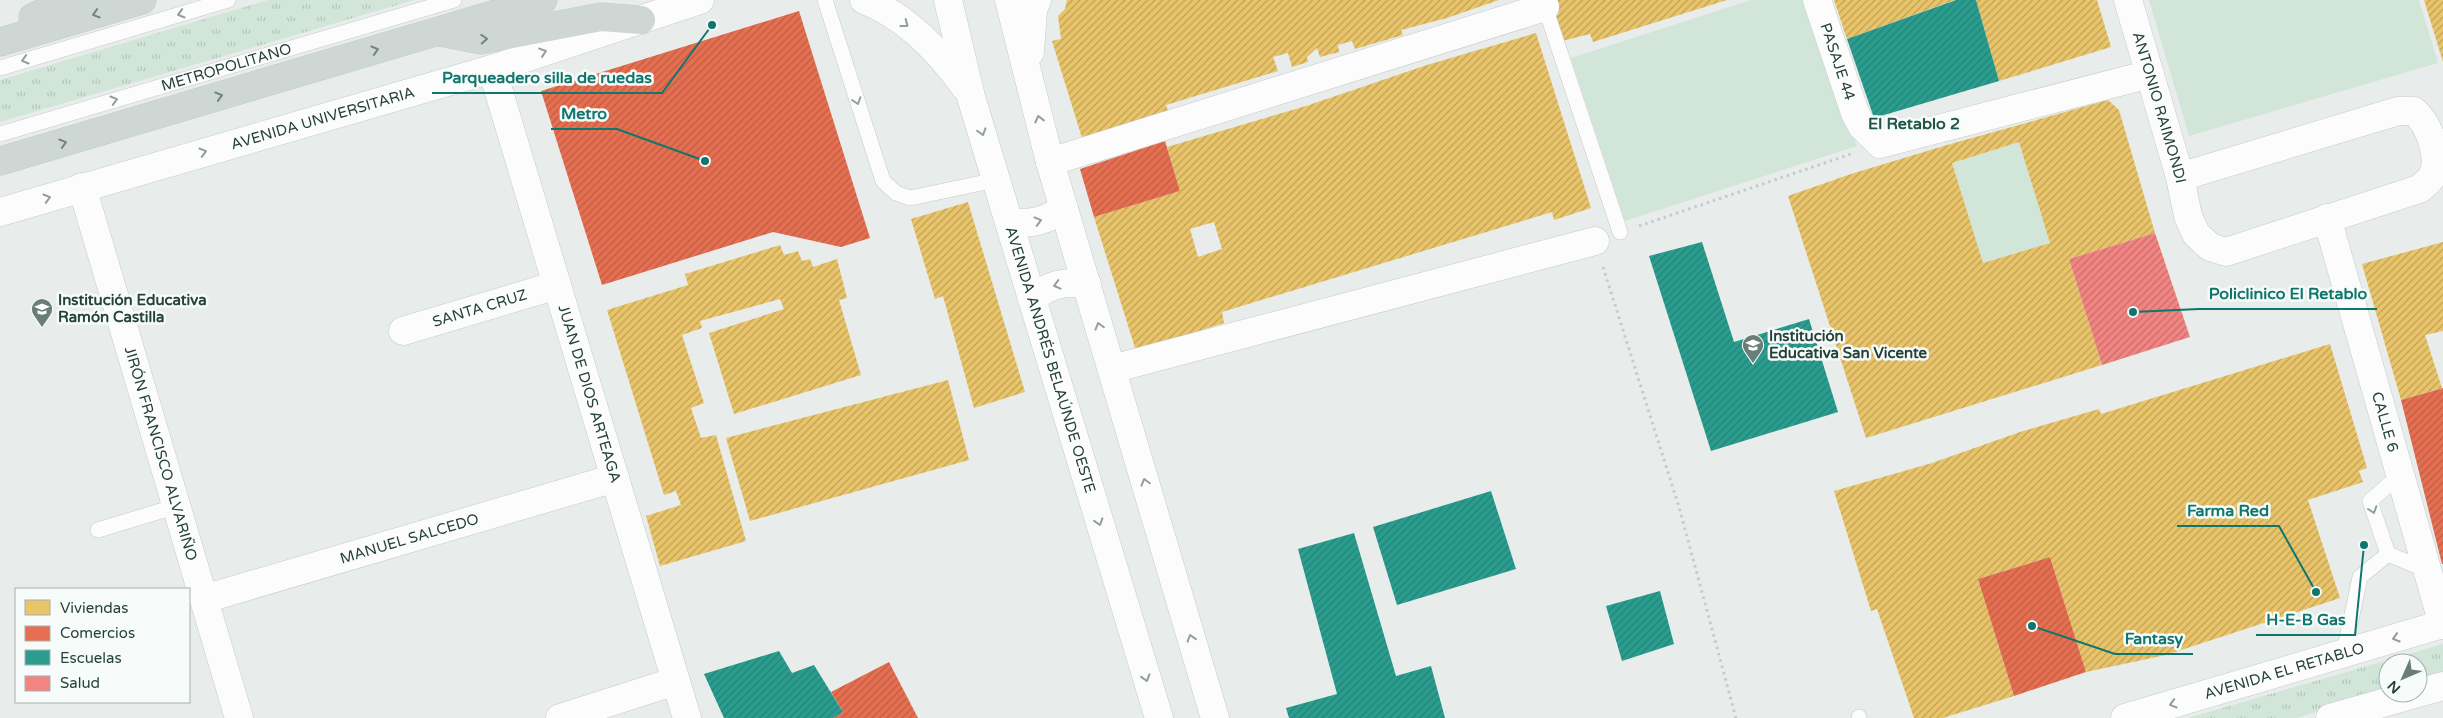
<svg xmlns="http://www.w3.org/2000/svg" width="2443" height="718" font-family="'Varela Round',sans-serif">
  <style>
    .grass { fill: url(#grass-tufts) }
    .green { fill: #d1e6d8 }
    .homes { fill: url(#homes-hatch); fill-rule: evenodd }
    .shops { fill: url(#shops-hatch) }
    .schools { fill: url(#schools-hatch) }
    .health { fill: url(#health-hatch) }
    .lines { fill: none; stroke-linecap: round; stroke-linejoin: round }
    .lane-casing { stroke: #c5cac8; stroke-width: 16 }
    .street-casing { stroke: #c5cac8; stroke-width: 29 }
    .secondary-casing { stroke: #c3cbc8; stroke-width: 29 }
    .primary-casing { stroke: #c3ccc9; stroke-width: 29 }
    .path { stroke: #c3ccca; stroke-width: 3; stroke-dasharray: 2.5 4; stroke-linecap: butt }
    .lane { stroke: #fcfcfc; stroke-width: 15 }
    .street { stroke: #fcfcfc; stroke-width: 28 }
    .secondary { stroke: #fcfcfc; stroke-width: 28 }
    .primary { stroke: #cfd7d5; stroke-width: 28 }
    .oneway { stroke: #718580 }
    .oneway2 { stroke: #909f9b }
    .labels { text-anchor: middle; dominant-baseline: central; stroke-width: 5; stroke-linejoin: round; paint-order: stroke }
    .street-label { font-size: 15px; fill: #24423a; stroke: #f7fbf9 }
    .poi-label { font-size: 15px; font-weight: bold; fill: #24423a; stroke: #f7fbf9; text-anchor: start }
    .neighbourhood-label { font-size: 16px; font-weight: bold; fill: #1f5548; stroke: #f7fbf9 }
    .leader { fill: none; stroke: #0f766e; stroke-width: 2 }
    .callout-dot { fill: #0f766e; stroke: #f7fbf9; stroke-width: 2 }
    .callout-label { font-size: 16px; text-anchor: middle; font-weight: bold; fill: #0f766e; stroke: #f7fbf9; stroke-width: 5; stroke-linejoin: round; paint-order: stroke }
  </style>
  <defs>
    <pattern id="grass-tufts" width="24" height="20" patternUnits="userSpaceOnUse" patternTransform="scale(1.25)"><rect width="24" height="20" fill="#d1e6d8"/><path d="M3 7l-1-3M5 7V3M7 7l1-3M15 17l-1-3M17 17v-4M19 17l1-3" fill="none" stroke="#b3c6ba"/></pattern>
    <pattern id="homes-hatch" width="6" height="6" patternUnits="userSpaceOnUse" patternTransform="scale(1.25)"><rect width="6" height="6" fill="#e9c46a"/><path d="M-1 1l2-2M0 6l6-6M5 7l2-2" fill="none" stroke="#bda158"/></pattern>
    <pattern id="shops-hatch" width="6" height="6" patternUnits="userSpaceOnUse" patternTransform="scale(1.25)"><rect width="6" height="6" fill="#e76f51"/><path d="M-1 1l2-2M0 6l6-6M5 7l2-2" fill="none" stroke="#bb5d44"/></pattern>
    <pattern id="schools-hatch" width="6" height="6" patternUnits="userSpaceOnUse" patternTransform="scale(1.25)"><rect width="6" height="6" fill="#2a9d8f"/><path d="M-1 1l2-2M0 6l6-6M5 7l2-2" fill="none" stroke="#248276"/></pattern>
    <pattern id="health-hatch" width="6" height="6" patternUnits="userSpaceOnUse" patternTransform="scale(1.25)"><rect width="6" height="6" fill="#f28482"/><path d="M-1 1l2-2M0 6l6-6M5 7l2-2" fill="none" stroke="#c46e6b"/></pattern>
  </defs>
  <rect width="100%" height="100%" fill="#e8edeb"/>
  <g class="grass">
    <path d="M268 0H414L0 122V80Z"/>
    <path d="M2443 644V675L2418 682V663H2388V691L2296 718H2188Z"/>
  </g>
  <g class="green">
    <path d="M1751 0H1809L1857 146 1625 221 1571 58Z"/>
    <path d="M2149 0H2419L2438 63 2189 136Z"/>
    <path d="M2019 142 2050 243 1983 263 1952 163Z"/>
  </g>
  <g class="homes">
    <path d="M1067 0H1499L1447 18 1401 30 1403 35 1355 49 1352 41 1338 45 1339 52 1320 57 1317 48 1307 57 1308 62 1292 67 1288 53 1273 57 1278 71 1166 105 1168 111 1082 138 1052 41 1061 39 1058 16 1065 9Z"/>
    <path d="M1545 0H1727L1593 42 1590 34 1558 42Z"/>
    <path d="M1834 0H1955L1847 39Z"/>
    <path d="M1976 0H2097L2111 47 1999 81Z"/>
    <path d="M2424 0H2443V62Z"/>
    <path d="M1536 33 1591 208 1554 220 1552 212 1222 312 1224 323 1136 351 1094 217 1180 191 1167 147 1306 106 1427 65ZM1214 222 1222 249 1198 257 1190 229Z"/>
    <path d="M2108 100 2119 110 2155 233 2069 259 2102 365 1866 438 1788 196 1851 174 1947 145ZM2019 142 2050 243 1983 263 1952 163Z"/>
    <path d="M968 202 1025 392 974 408 943 296 935 299 911 219Z"/>
    <path d="M2443 242V331L2425 335 2442 388 2401 400 2362 264Z"/>
    <path d="M780 245 784 255 798 251 802 261 810 259 813 267 837 259 847 298 839 300 861 375 734 414 709 333 784 309 780 299 700 321 702 328 682 335 704 403 691 408 701 438 716 435 746 541 660 566 646 516 681 505 676 491 664 495 607 310 688 285 685 274Z"/>
    <path d="M2330 344 2367 468 2359 471 2363 482 2308 500 2340 598 2166 655 2086 672 2050 557 1978 579 2014 696 1943 718H1914L1877 609 1871 611 1834 491 1932 463 2020 432 2099 409 2101 414Z"/>
    <path d="M948 380 969 460 750 521 726 438Z"/>
  </g>
  <g class="shops">
    <path d="M799 11 870 238 841 247 773 232 602 285 541 91Z"/>
    <path d="M1165 141 1180 191 1094 217 1080 169Z"/>
    <path d="M2443 388V564H2442L2401 400Z"/>
    <path d="M2050 557 2086 672 2014 696 1978 579Z"/>
    <path d="M889 662 918 718H833L843 712 831 692Z"/>
  </g>
  <g class="schools">
    <path d="M1956 0H1976L1999 81 1874 118 1847 39Z"/>
    <path d="M1702 242 1734 342 1809 319 1838 412 1711 451 1649 256Z"/>
    <path d="M1491 491 1516 569 1397 605 1373 527Z"/>
    <path d="M1354 533 1396 676 1431 666 1445 718H1289L1286 708 1337 694 1298 549Z"/>
    <path d="M1660 591 1674 644 1622 661 1606 606Z"/>
    <path d="M779 651 792 673 814 665 843 712 833 718H724L704 674Z"/>
  </g>
  <path class="health" d="M2155 233 2190 337 2102 365 2069 259Z"/>
  <g class="lines">
    <g class="lane-casing">
      <g id="lane">
        <path d="M825 0 883 181 896 193 910 198 996 180"/>
        <path d="M1545 7 1620 232"/>
        <path d="M0 68 228 0"/>
        <path id="s1" d="M0 134 454 0"/>
        <path d="M2400 475 2370 501 2388 554 2427 570"/>
        <path d="M98 530 177 506"/>
        <path d="M2344 653 2360 577 2388 554"/>
        <path d="M1859 717V718"/>
      </g>
    </g>
    <g class="street-casing">
      <g id="street">
        <path id="s2" d="M1817 0 1855 113 1862 126 1880 144 2150 74"/>
        <path id="s3" d="M2128 0 2180 177 2188 216 2196 234 2210 247 2226 252 2419 189C2423 186 2428 182 2431 178 2443 160 2429 124 2414 111H2398L2180 177"/>
        <path id="s4" d="M492 69 687 718"/>
        <path d="M1050 162 1545 7"/>
        <path id="s5" d="M82 187 239 718"/>
        <path id="s6" d="M2327 218 2443 625"/>
        <path id="s7" d="M403 331 557 285"/>
        <path d="M1112 369 1595 241"/>
        <path id="s8" d="M204 599 615 478"/>
        <path d="M560 718 676 681"/>
      </g>
    </g>
    <g class="secondary-casing">
      <g id="secondary">
        <path d="M864 0C906 16 939 51 965 87"/>
        <path id="s9" d="M948 0 971 97 1159 718"/>
        <path d="M1009 0 1050 162 1215 718"/>
        <path d="M1030 52 1033 10 1037 0"/>
        <path id="s10" d="M0 212 492 69 700 0"/>
        <path d="M1009 222C1031 225 1046 221 1064 208"/>
        <path d="M1032 299C1049 284 1065 281 1087 284"/>
        <path id="s11" d="M2125 718 2443 624"/>
        <path d="M2330 718 2443 686"/>
      </g>
    </g>
    <g class="primary-casing">
      <g id="primary">
        <path d="M33 17 73 0"/>
        <path d="M440 32 481 40 601 17 641 20"/>
        <path d="M0 42 142 0"/>
        <path d="M0 161 543 0"/>
      </g>
    </g>
    <g class="path">
      <path d="M1639 226 1851 154"/>
      <path d="M1603 267 1679 507 1736 718"/>
    </g>
    <use href="#lane" class="lane"/>
    <use href="#street" class="street"/>
    <use href="#secondary" class="secondary"/>
    <use href="#primary" class="primary"/>
  </g>
  <defs><path id="oneway-chevron" d="M-2-3.5L2.5 0L-2 3.5" fill="none" stroke-width="1.6" stroke-linecap="round" stroke-linejoin="round" transform="scale(1.25)"/></defs>
  <g class="oneway">
    <use href="#oneway-chevron" transform="translate(96 14) rotate(163)"/>
    <use href="#oneway-chevron" transform="translate(484 39) rotate(-4)"/>
    <use href="#oneway-chevron" transform="translate(375 50) rotate(-17)"/>
    <use href="#oneway-chevron" transform="translate(219 96) rotate(-17)"/>
    <use href="#oneway-chevron" transform="translate(63 143) rotate(-17)"/>
  </g>
  <g class="oneway2">
    <use href="#oneway-chevron" transform="translate(181 14) rotate(163)"/>
    <use href="#oneway-chevron" transform="translate(905 24) rotate(37)"/>
    <use href="#oneway-chevron" transform="translate(543 52) rotate(-18)"/>
    <use href="#oneway-chevron" transform="translate(25 60) rotate(163)"/>
    <use href="#oneway-chevron" transform="translate(114 100) rotate(-16)"/>
    <use href="#oneway-chevron" transform="translate(857 101) rotate(72)"/>
    <use href="#oneway-chevron" transform="translate(1039 119) rotate(-104)"/>
    <use href="#oneway-chevron" transform="translate(982 132) rotate(74)"/>
    <use href="#oneway-chevron" transform="translate(203 152) rotate(-16)"/>
    <use href="#oneway-chevron" transform="translate(47 198) rotate(-16)"/>
    <use href="#oneway-chevron" transform="translate(1038 221) rotate(-15)"/>
    <use href="#oneway-chevron" transform="translate(1057 285) rotate(166)"/>
    <use href="#oneway-chevron" transform="translate(1099 326) rotate(-106)"/>
    <use href="#oneway-chevron" transform="translate(1145 482) rotate(-106)"/>
    <use href="#oneway-chevron" transform="translate(2373 510) rotate(72)"/>
    <use href="#oneway-chevron" transform="translate(1099 522) rotate(73)"/>
    <use href="#oneway-chevron" transform="translate(1191 638) rotate(-107)"/>
    <use href="#oneway-chevron" transform="translate(2396 638) rotate(163)"/>
    <use href="#oneway-chevron" transform="translate(1146 678) rotate(73)"/>
    <use href="#oneway-chevron" transform="translate(2173 704) rotate(164)"/>
  </g>
  <defs>
    <g id="school-pin" transform="scale(1.125)"><path d="M0 17L-7.5 6A9.5 9.5 0 1 1 7.5 6Z" fill="#697e78" stroke="#f7fbf9"/><path d="M0-5L7-2L0 1L-7-2ZM-4 1L0 2.5L4 1V4Q0 6-4 4Z" fill="#fff"/></g>
  </defs>
  <g fill-rule="evenodd">
    <use href="#school-pin" x="42" y="309"/>
    <use href="#school-pin" x="1753" y="345"/>
  </g>
  <g class="labels">
    <g class="street-label">
      <text stroke="none"><textPath href="#s2" startOffset="65">PASAJE 44</textPath></text>
      <text stroke="none"><textPath href="#s1" startOffset="236">METROPOLITANO</textPath></text>
      <text stroke="none"><textPath href="#s3" startOffset="112">ANTONIO RAIMONDI</textPath></text>
      <text stroke="none"><textPath href="#s10" startOffset="336">AVENIDA UNIVERSITARIA</textPath></text>
      <text stroke="none"><textPath href="#s7" startOffset="80">SANTA CRUZ</textPath></text>
      <text stroke="none"><textPath href="#s9" startOffset="374">AVENIDA ANDRÉS BELAÚNDE OESTE</textPath></text>
      <text stroke="none"><textPath href="#s4" startOffset="339">JUAN DE DIOS ARTEAGA</textPath></text>
      <text stroke="none"><textPath href="#s6" startOffset="212">CALLE 6</textPath></text>
      <text stroke="none"><textPath href="#s5" startOffset="278">JIRÓN FRANCISCO ALVARIÑO</textPath></text>
      <text stroke="none"><textPath href="#s8" startOffset="214">MANUEL SALCEDO</textPath></text>
      <text stroke="none"><textPath href="#s11" startOffset="166">AVENIDA EL RETABLO</textPath></text>
    </g>
    <g class="poi-label">
      <text x="58" y="300">Institución Educativa<tspan x="58" dy="17">Ramón Castilla</tspan></text>
      <text x="1769" y="336">Institución<tspan x="1769" dy="17">Educativa San Vicente</tspan></text>
    </g>
    <g class="neighbourhood-label">
      <text x="1914" y="124">El Retablo 2</text>
    </g>
  </g>
  <path class="leader" d="M712 25L662 93H432M705 161L617 129H551M2133 312L2199 309H2377M2316 592L2279 526H2177M2364 545L2355 635H2256M2032 626L2115 654H2193"/>
  <g class="callout-dot">
    <circle cx="712" cy="25" r="5"/>
    <circle cx="705" cy="161" r="5"/>
    <circle cx="2133" cy="312" r="5"/>
    <circle cx="2316" cy="592" r="5"/>
    <circle cx="2364" cy="545" r="5"/>
    <circle cx="2032" cy="626" r="5"/>
  </g>
  <g class="callout-label">
    <text x="547" y="83">Parqueadero silla de ruedas</text>
    <text x="584" y="119">Metro</text>
    <text x="2288" y="299">Policlinico El Retablo</text>
    <text x="2228" y="516">Farma Red</text>
    <text x="2306" y="625">H-E-B Gas</text>
    <text x="2154" y="644">Fantasy</text>
  </g>
  <rect x="15" y="588" width="175" height="115" fill="#f7fbf9" stroke="#a3b1ad"/>
  <rect x="25" y="600" width="25" height="15" fill="#e9c46a" stroke="#a3b1ad"/>
  <text x="60" y="613" font-size="15" fill="#24423a">Viviendas</text>
  <rect x="25" y="626" width="25" height="15" fill="#e76f51" stroke="#a3b1ad"/>
  <text x="60" y="638" font-size="15" fill="#24423a">Comercios</text>
  <rect x="25" y="650" width="25" height="15" fill="#2a9d8f" stroke="#a3b1ad"/>
  <text x="60" y="663" font-size="15" fill="#24423a">Escuelas</text>
  <rect x="25" y="676" width="25" height="15" fill="#f28482" stroke="#a3b1ad"/>
  <text x="60" y="688" font-size="15" fill="#24423a">Salud</text>
  <g transform="translate(2403 678) rotate(225)"><circle r="24" fill="#f7fbf9" stroke="#a3b1ad"/>
  <path d="M0-4L9 19L0 12L-9 19Z" fill="#697e78"/>
  <text y="-8" font-size="14" font-weight="bold" text-anchor="middle" fill="#24423a">N</text>
  </g>
</svg>
